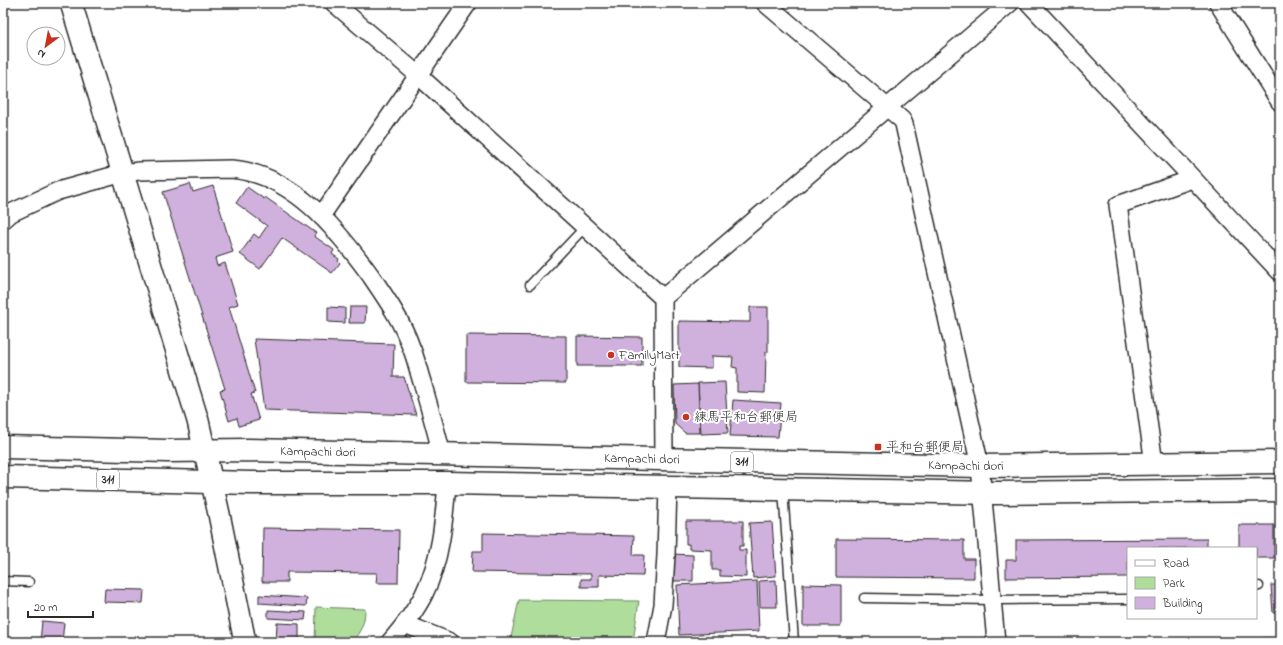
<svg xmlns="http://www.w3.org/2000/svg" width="1283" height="645" font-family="'Indie Flower','Klee One',sans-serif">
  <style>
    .green { fill: #afdd9c; stroke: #6d8464 }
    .building { fill: #d0b0dc; stroke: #2b2b2b }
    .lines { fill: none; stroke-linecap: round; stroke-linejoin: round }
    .service-casing { stroke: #2b2b2b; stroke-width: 11 }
    .minor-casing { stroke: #2b2b2b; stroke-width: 20 }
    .tertiary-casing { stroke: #2b2b2b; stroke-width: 24 }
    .primary-casing { stroke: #2b2b2b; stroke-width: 25 }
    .service { stroke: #fff; stroke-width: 8 }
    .minor { stroke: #fff; stroke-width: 17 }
    .tertiary { stroke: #fff; stroke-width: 21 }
    .primary { stroke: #fff; stroke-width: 22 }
    .poi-dot { fill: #c8321e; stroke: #fff; stroke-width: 1.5 }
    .labels { text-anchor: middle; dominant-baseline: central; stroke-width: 4; stroke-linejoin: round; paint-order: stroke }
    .shield { fill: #fff; stroke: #6b6b6b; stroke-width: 1 }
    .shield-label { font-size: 12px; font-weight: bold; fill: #2b2b2b }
    .poi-label { font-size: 13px; fill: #2b2b2b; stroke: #fff; text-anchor: start }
    .street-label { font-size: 13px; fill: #2b2b2b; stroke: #fff }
  </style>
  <rect width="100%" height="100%" fill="#fff"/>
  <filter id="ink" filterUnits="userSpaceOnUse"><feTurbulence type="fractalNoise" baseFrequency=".025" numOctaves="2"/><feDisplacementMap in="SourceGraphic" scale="8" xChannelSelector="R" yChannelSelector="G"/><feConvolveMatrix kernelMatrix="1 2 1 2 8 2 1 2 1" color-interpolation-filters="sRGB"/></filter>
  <g filter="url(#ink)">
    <g class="green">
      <path d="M519 600 639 601 633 642H510Z"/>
      <path d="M316 607 365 609C365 623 361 631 352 642H315Z"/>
    </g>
    <g class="building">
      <path d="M190 184 193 192 213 186 233 252 215 258 217 266 225 263 238 304 229 307 255 393 251 394 259 420 239 426 237 418 229 421 220 390 225 389 163 192Z"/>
      <path d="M247 187 264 199 265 197 316 233 314 236 334 250 332 254 339 259 338 261 340 263 332 273 282 238 260 269 240 254 254 234 259 238 267 226 236 203Z"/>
      <path d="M328 307 345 308V323L328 322Z"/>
      <path d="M350 307H366L365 323H349Z"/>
      <path d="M750 307H768V352H766L765 393 737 392V368L732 367 733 357 712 356V368L679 367V321L750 322Z"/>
      <path d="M466 335 566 336V383L466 382Z"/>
      <path d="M577 336 642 337V366H577Z"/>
      <path d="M254 339 394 344 393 377H404L416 415 264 410Z"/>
      <path d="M725 382 728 433 701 434 698 383Z"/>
      <path d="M698 384 700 433H685L675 424 674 385Z"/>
      <path d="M733 400 781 403 778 437 730 436Z"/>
      <path d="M686 521H743V546H739V550H746V577L720 576V570H712V550L689 549V544H686Z"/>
      <path d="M772 522 776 576 753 578 749 523Z"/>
      <path d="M1239 525H1274V558H1256V548H1239Z"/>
      <path d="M263 528 399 530 398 583H376L377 573 287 572V582H262Z"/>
      <path d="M483 533 634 536 633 555H644L643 576 599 575V587H581V579H591V574L472 572 473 551H483Z"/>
      <path d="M836 539 964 540V559H974V578L836 577Z"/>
      <path d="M1207 539V548H1128V577L1006 578V560H1016V540Z"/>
      <path d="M672 554 693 555V581H671Z"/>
      <path d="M776 580 777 607H760L759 581Z"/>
      <path d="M757 581 759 631 679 635 677 585Z"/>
      <path d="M803 584 841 585V626H803Z"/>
      <path d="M1271 585H1280V613H1273Z"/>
      <path d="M105 589 144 590 143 603 104 602Z"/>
      <path d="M259 595 307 598 306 606 259 603Z"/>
      <path d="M268 610 306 612 305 620 268 618Z"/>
      <path d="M42 621 64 623 62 642H40Z"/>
      <path d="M277 623 299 624V642H276Z"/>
      <rect x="1263" y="638" width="17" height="4"/>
      <path d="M1223 640V642H1023V641Z"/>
    </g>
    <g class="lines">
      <g class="service-casing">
        <g id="service">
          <path d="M530 285 585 227"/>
          <path d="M783 490 794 642"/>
          <path d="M3 581 29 582"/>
          <path d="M1256 587 1259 586"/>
          <path d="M864 598 993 600 1128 599"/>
        </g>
      </g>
      <g class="minor-casing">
        <g id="minor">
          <path d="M334 3 418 75 663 298 664 460"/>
          <path d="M765 3 888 108 902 120 904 124 980 466 996 642"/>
          <path d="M1029 3 1280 272"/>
          <path d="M1218 3 1280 102"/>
          <path d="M321 216 468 3"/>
          <path d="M3 220 11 213 58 191 123 173 139 171 231 169C293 174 337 229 371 276 386 298 402 321 411 347 416 358 418 370 422 382 429 406 436 430 442 455"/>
          <path d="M663 298 1010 3"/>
          <path d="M1154 464 1118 205 1192 179"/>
          <path d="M405 624 450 642"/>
          <path d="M390 642C403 627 415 612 424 594 441 560 444 520 447 483"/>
          <path d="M656 642 663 605 666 555 668 487"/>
        </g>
      </g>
      <g class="tertiary-casing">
        <path id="tertiary" d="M71 3 198 421 219 514 245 642"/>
      </g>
      <g class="primary-casing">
        <g id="primary">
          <path id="s1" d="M3 447 168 451 247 450 980 466 1280 462"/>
          <path d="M3 477 252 483H447L997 493 1280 490"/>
        </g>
      </g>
      <use href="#service" class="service"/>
      <use href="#minor" class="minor"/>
      <use href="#tertiary" class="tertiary"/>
      <use href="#primary" class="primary"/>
    </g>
  </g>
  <g class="poi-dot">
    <circle cx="611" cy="355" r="4"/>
    <circle cx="686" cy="417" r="4"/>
    <rect x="874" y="443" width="8" height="8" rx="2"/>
  </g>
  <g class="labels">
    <g class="shield">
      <rect x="731" y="452" width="22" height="20" rx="3"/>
      <rect x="97" y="470" width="22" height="20" rx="3"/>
    </g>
    <g class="shield-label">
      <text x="742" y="462">311</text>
      <text x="108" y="480">311</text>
    </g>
    <g class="poi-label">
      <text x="619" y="355">FamilyMart</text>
      <text x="694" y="417">練馬平和台郵便局</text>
      <text x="886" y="447">平和台郵便局</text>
    </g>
    <g class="street-label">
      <text stroke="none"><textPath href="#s1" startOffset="315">Kampachi dori</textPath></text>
      <text stroke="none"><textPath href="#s1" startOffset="639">Kampachi dori</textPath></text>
      <text stroke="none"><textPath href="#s1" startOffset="963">Kampachi dori</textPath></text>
    </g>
  </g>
  <rect width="1283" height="645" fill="none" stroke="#fff" stroke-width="16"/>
  <rect x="8" y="8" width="1267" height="629" fill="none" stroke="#2b2b2b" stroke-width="1.5" filter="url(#ink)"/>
  <rect x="1127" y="547" width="130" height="72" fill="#ffffff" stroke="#aaaaaa"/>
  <rect x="1135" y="560" width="20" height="6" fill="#ffffff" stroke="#aaaaaa"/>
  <text x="1163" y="567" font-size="12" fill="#2b2b2b">Road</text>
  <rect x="1135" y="577" width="20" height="12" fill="#afdd9c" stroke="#aaaaaa"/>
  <text x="1163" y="587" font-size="12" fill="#2b2b2b">Park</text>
  <rect x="1135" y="597" width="20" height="12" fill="#d0b0dc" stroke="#aaaaaa"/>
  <text x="1163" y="607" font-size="12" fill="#2b2b2b">Building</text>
  <g transform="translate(46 46) rotate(212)"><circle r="19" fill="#ffffff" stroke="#aaaaaa"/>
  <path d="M0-3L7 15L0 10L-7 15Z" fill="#c8321e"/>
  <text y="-6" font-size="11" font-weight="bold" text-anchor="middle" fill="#2b2b2b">N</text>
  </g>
  <path d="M28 611v6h65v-6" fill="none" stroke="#2b2b2b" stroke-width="2"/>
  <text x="34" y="611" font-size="12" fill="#2b2b2b" stroke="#ffffff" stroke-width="3" paint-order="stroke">20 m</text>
</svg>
